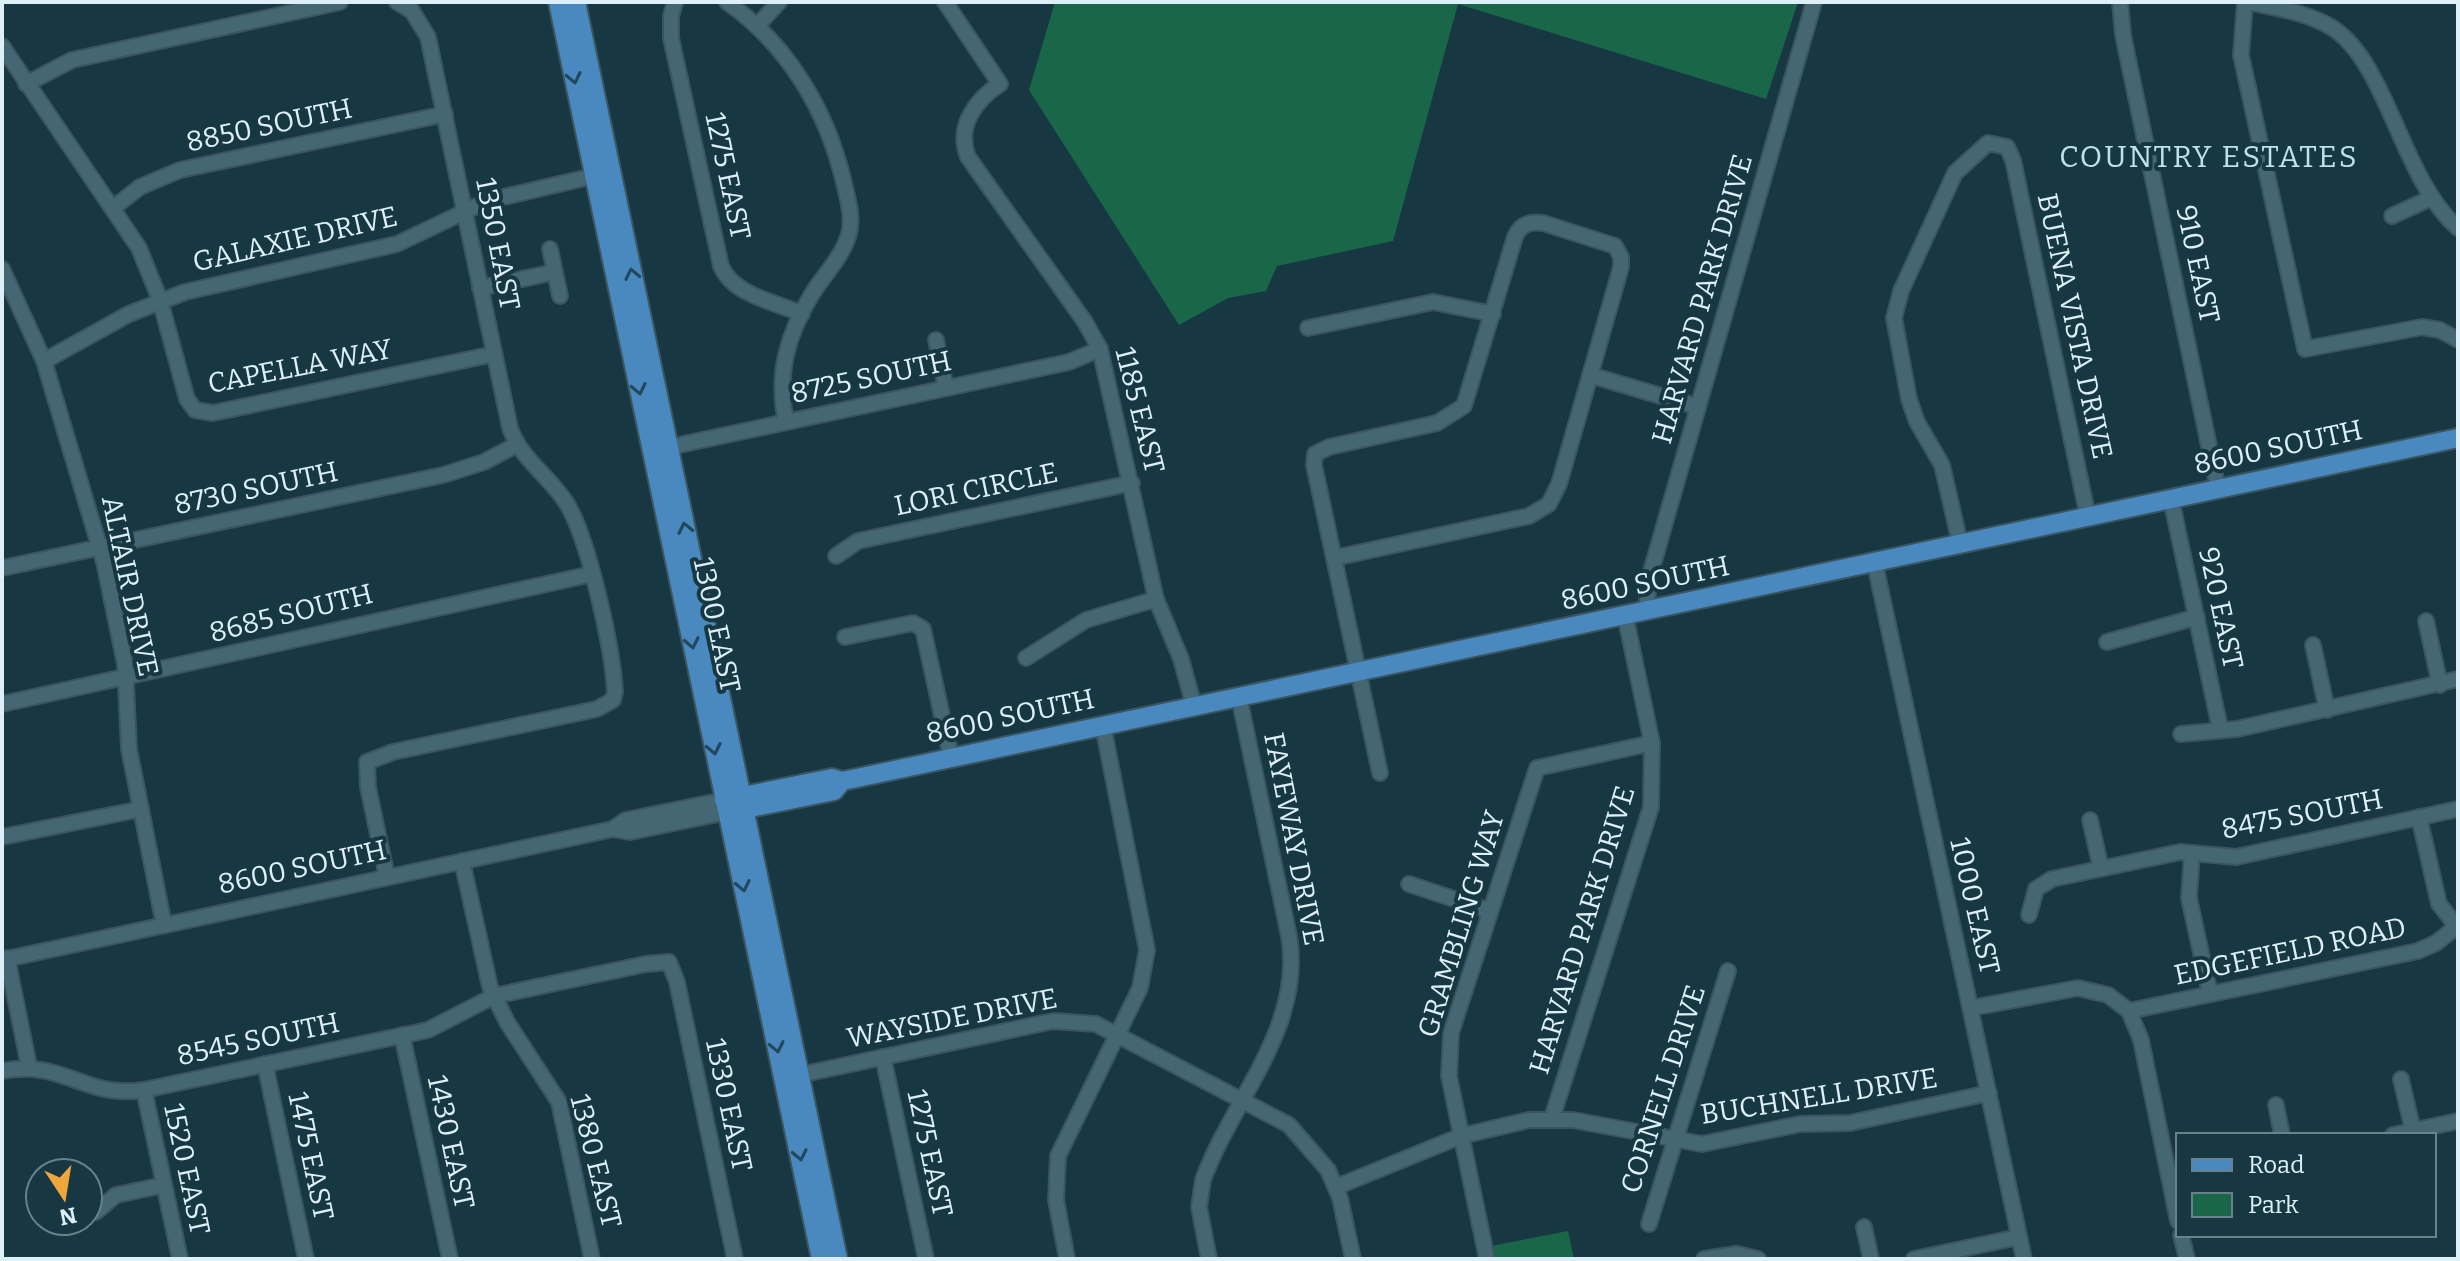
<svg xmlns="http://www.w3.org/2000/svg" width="2460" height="1261" font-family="Bitter,serif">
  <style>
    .green { fill: #1a6648 }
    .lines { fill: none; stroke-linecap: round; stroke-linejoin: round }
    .minor-casing { stroke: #3a555f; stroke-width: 18 }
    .major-casing { stroke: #3a555f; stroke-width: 22 }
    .minor { stroke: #456773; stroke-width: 14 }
    .major { stroke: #4a89c0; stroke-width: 18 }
    .oneway { stroke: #21485c }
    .labels { text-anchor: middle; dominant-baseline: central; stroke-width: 8; stroke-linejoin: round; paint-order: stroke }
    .street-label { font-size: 28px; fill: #def0f7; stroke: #173843 }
    .neighbourhood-label { font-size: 30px; letter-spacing: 2px; fill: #bce1ef; stroke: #173843 }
  </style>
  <rect width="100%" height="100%" fill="#173843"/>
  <g class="green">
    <path d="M1055 2H1798L1766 99 1458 4 1393 241 1277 266 1266 291 1228 298 1179 325 1029 90Z"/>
    <path d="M1568 1231 1574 1259H1493L1491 1246Z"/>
  </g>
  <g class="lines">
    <g class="minor-casing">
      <g id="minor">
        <path d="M675 2 671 16V38L721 266C733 295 775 302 802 314"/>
        <path d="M727 2C788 45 827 110 844 183 848 201 854 219 848 237 841 258 824 275 812 294 787 335 776 375 786 422"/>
        <path d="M945 2 1000 84C975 100 956 127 968 157L1085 322 1100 349 1156 599 1181 659 1194 706"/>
        <path d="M2120 2 2123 35 2218 489"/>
        <path d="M2245 2 2241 55 2305 349 2422 327 2440 330 2458 340"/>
        <path d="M2248 2C2276 8 2306 12 2331 27 2388 62 2401 179 2458 228"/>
        <path d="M757 26 779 2"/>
        <path d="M2 46 139 248 160 300 187 399 195 410 213 413 494 354"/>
        <path d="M26 84 72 60 340 2"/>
        <path d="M113 208 140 187 180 170 445 114"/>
        <path d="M2392 216 2431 198"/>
        <path d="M550 249 560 296"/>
        <path d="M2 269 44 361 104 562 125 664 129 749 164 925"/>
        <path d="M480 288 555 272"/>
        <path d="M1308 328 1433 302 1493 314"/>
        <path d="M936 340 946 388"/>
        <path d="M44 361 129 314 185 292 397 244 487 201 602 174"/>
        <path d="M1590 375 1698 407"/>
        <path d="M660 449 1069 362 1100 349"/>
        <path d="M2171 499 2220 728"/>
        <path d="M1960 543 1942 465 1917 422 1909 399 1894 318 1901 291 1955 173 1988 143 2007 147 2013 160 2088 517"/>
        <path d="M836 556 858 541 1132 483"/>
        <path d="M1334 558 1529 516 1549 504 1559 484 1621 267V257L1615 246 1543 223C1529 221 1520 225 1515 237L1464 406 1437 423 1329 447 1315 454 1314 465 1380 773"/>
        <path d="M1875 564 2024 1259"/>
        <path d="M2 568 443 475 484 462 516 445"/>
        <path d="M1646 611 1650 575 1814 2"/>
        <path d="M2426 621 2440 685"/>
        <path d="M845 637 913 623 923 629 951 757"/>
        <path d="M2107 642 2197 617"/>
        <path d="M2313 645 2327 710"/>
        <path d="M1026 658 1086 620 1156 599"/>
        <path d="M2 704 592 574"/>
        <path d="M2181 734 2237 729 2458 679"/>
        <path d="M2419 817 2439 904 2458 928"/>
        <path d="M2090 820 2101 868"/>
        <path d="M613 829 630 832 727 812"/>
        <path d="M2 837 141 809"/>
        <path d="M2192 853 2189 898 2210 994"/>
        <path d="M462 861 490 987 507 1022 559 1102 592 1259"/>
        <path d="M387 877 368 787 367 762 393 752 597 709 613 700 615 692C613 651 588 534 565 501 547 474 521 459 510 428L428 37 412 11 397 2"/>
        <path d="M1409 884 1490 911"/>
        <path d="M2029 915 2036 889 2052 879 2180 852 2236 857 2458 809"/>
        <path d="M7 958 29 1066"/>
        <path d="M2 960 613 829 626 820 724 800"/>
        <path d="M1971 1008 2078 988 2108 995 2129 1011 2141 1040 2178 1221"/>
        <path d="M2129 1011 2418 951 2436 943 2456 927"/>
        <path d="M402 1035 450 1259"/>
        <path d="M883 1057 926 1259"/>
        <path d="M265 1064 306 1259"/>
        <path d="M2 1071C64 1059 84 1099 144 1090L428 1030 494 996 646 964 669 962 677 982 735 1259"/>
        <path d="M790 1077 1053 1021 1096 1024 1289 1125 1328 1170 1340 1198 1353 1259"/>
        <path d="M2401 1079 2413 1131"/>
        <path d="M144 1090 180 1259"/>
        <path d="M2276 1105 2282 1135"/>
        <path d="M1552 1118 1651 807 1652 743 1625 615"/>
        <path d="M2393 1135 2458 1121"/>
        <path d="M1336 1187 1461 1136 1529 1120H1573L1702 1144 1800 1124 1850 1123 1989 1093"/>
        <path d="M96 1212 116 1195 164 1185"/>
        <path d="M1649 1224 1728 971"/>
        <path d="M1864 1227 1871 1259"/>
        <path d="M2181 1235 2187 1259"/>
        <path d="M1067 1259 1056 1200 1058 1156 1140 988 1147 950 1103 726"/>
        <path d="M1209 1259 1199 1207 1203 1180C1233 1098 1304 1028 1289 936L1239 697"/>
        <path d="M1487 1259 1449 1076 1451 1033 1537 768 1652 743"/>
        <path d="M1704 1259 1737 1254 1758 1259"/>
        <path d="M1914 1259 2019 1237"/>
      </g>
    </g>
    <g class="major-casing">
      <g id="major">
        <path d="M558 2 821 1259"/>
        <path d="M576 2 838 1259"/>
        <path d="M724 800 832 778 842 781 857 778 2458 438"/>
        <path d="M730 812 834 791 842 781"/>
      </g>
    </g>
    <use href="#minor" class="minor"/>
    <use href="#major" class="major"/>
  </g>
  <defs><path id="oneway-chevron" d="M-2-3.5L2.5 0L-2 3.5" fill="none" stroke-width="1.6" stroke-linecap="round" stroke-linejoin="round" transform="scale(2)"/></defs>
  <g class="oneway">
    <use href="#oneway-chevron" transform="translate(574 78) rotate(78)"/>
    <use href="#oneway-chevron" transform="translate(632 274) rotate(-102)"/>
    <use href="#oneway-chevron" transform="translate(639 389) rotate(78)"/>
    <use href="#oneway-chevron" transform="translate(685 528) rotate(-102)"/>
    <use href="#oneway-chevron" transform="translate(692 643) rotate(78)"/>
    <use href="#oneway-chevron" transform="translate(714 749) rotate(78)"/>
    <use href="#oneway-chevron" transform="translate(743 886) rotate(78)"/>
    <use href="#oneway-chevron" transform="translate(777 1047) rotate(78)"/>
    <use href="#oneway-chevron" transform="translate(800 1155) rotate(78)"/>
  </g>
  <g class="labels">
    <g class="street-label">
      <text transform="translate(269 125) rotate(-12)">8850 SOUTH</text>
      <text transform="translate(728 176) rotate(78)">1275 EAST</text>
      <text transform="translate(295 239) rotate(-13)">GALAXIE DRIVE</text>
      <text transform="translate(498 244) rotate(79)">1350 EAST</text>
      <text transform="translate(2198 264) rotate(78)">910 EAST</text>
      <text transform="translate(1702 299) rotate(-74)">HARVARD PARK DRIVE</text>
      <text transform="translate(2075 326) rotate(78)">BUENA VISTA DRIVE</text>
      <text transform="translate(300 366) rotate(-11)">CAPELLA WAY</text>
      <text transform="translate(871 377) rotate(-12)">8725 SOUTH</text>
      <text transform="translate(1140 410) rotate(76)">1185 EAST</text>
      <text transform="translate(2278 447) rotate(-12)">8600 SOUTH</text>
      <text transform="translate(256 488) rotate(-12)">8730 SOUTH</text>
      <text transform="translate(976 489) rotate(-12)">LORI CIRCLE</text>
      <text transform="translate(1645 583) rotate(-12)">8600 SOUTH</text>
      <text transform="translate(130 586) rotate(78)">ALTAIR DRIVE</text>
      <text transform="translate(2221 608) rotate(78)">920 EAST</text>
      <text transform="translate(291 613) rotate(-14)">8685 SOUTH</text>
      <text transform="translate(717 625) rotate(78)">1300 EAST</text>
      <text transform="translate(1010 716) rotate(-12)">8600 SOUTH</text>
      <text transform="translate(2302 814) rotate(-11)">8475 SOUTH</text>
      <text transform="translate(1294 839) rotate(79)">FAYEWAY DRIVE</text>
      <text transform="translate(302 867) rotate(-12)">8600 SOUTH</text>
      <text transform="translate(1975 906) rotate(77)">1000 EAST</text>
      <text transform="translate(1461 924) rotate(-73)">GRAMBLING WAY</text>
      <text transform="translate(1582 930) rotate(-73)">HARVARD PARK DRIVE</text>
      <text transform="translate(2290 951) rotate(-12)">EDGEFIELD ROAD</text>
      <text transform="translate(952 1018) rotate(-11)">WAYSIDE DRIVE</text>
      <text transform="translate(258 1039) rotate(-12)">8545 SOUTH</text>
      <text transform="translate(1663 1089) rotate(-72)">CORNELL DRIVE</text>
      <text transform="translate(1819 1096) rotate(-9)">BUCHNELL DRIVE</text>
      <text transform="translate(729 1105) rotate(78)">1330 EAST</text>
      <text transform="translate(451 1142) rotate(78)">1430 EAST</text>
      <text transform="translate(930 1153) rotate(78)">1275 EAST</text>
      <text transform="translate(311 1156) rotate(78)">1475 EAST</text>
      <text transform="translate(596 1161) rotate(76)">1380 EAST</text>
      <text transform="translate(187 1169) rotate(78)">1520 EAST</text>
    </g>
    <g class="neighbourhood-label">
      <text x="2209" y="157">COUNTRY ESTATES</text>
    </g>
  </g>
  <rect width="2460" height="1261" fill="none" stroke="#def0f7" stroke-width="8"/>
  <rect x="2176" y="1133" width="260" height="104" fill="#173843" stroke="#67828b" stroke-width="2"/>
  <rect x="2192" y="1159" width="40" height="12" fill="#4a89c0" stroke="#67828b" stroke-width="2"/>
  <text x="2248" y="1173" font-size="24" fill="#def0f7">Road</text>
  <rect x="2192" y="1193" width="40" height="24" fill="#1a6648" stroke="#67828b" stroke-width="2"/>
  <text x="2248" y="1213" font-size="24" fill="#def0f7">Park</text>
  <g transform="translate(64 1197) rotate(168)"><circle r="38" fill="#173843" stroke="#67828b" stroke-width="2"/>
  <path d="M0-6L14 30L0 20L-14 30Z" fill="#efa73d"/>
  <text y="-12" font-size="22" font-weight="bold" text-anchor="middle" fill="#def0f7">N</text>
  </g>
</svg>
